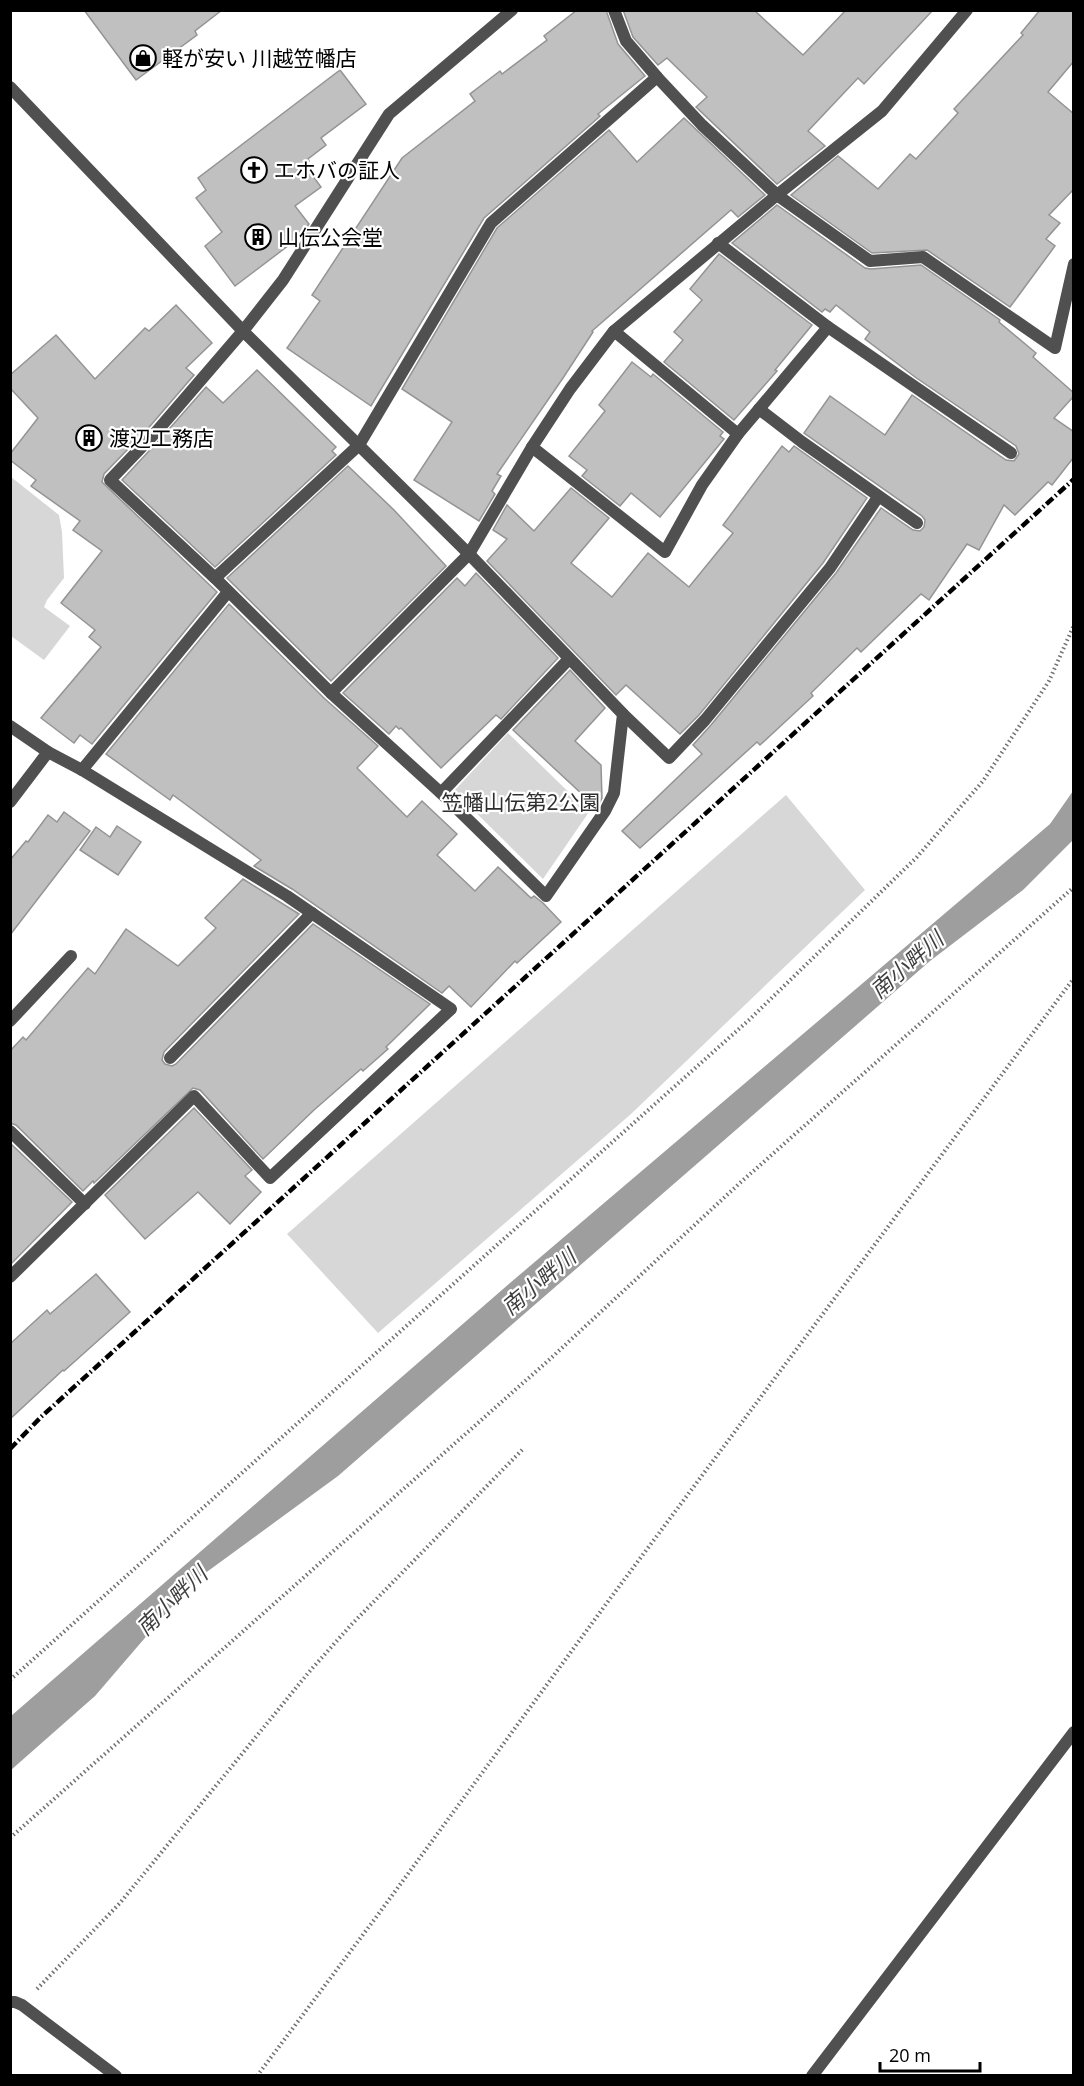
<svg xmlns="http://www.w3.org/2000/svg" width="1084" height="2086" font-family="'Open Sans','Noto Sans JP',sans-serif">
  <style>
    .green { fill: #d7d7d7 }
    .water { fill: #9e9e9e }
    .building { fill: #c0c0c0; stroke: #949494; stroke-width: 1.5 }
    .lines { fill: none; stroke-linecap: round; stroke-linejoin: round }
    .path { stroke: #727272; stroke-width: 4; stroke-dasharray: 1.5 3; stroke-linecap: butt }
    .street { stroke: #505050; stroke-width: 12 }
    .rail { stroke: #000; stroke-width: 4.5; stroke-dasharray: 9 3 1.5 3; stroke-linecap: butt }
    .labels { text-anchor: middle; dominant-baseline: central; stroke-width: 4.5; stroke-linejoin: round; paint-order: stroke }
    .poi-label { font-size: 21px; fill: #000; stroke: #fff; text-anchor: start }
    .park-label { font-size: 21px; fill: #2e2e2e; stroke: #fff }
    .water-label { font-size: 22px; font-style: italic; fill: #3f3f3f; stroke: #fff }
  </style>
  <rect width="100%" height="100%" fill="#fff"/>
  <g class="green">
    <path d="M11 477 59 515 62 532 64 578 47 600 44 607 70 626 44 660 11 636Z"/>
    <path d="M508 733 589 812 543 879 454 791Z"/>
    <path d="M786 795 865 890 631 1114 378 1333 287 1234Z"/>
  </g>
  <path class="water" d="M1073 791V840L1023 890 930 961 338 1476 193 1582 95 1696 11 1770V1716L510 1283 1050 824Z"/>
  <g class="building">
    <path d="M84 10H222L195 31 197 35 136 80Z"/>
    <path d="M577 10H606L618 44 645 76 598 114 600 116 598 118 484 218 371 406 287 348 320 301 312 295 402 158 475 101 470 94 500 71 502 74 547 40 544 36Z"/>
    <path d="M623 10 755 11 803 55 846 10H933L864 84 858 78 808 131 825 146 777 184 696 107 707 97 667 58 658 65 633 37Z"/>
    <path d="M1040 10H1074V61L1048 92 1074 114V189L1049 215 1060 223 1046 239 1055 246 1010 307 927 250 872 253 791 195 838 156 878 189 910 154 916 159 958 113 954 109 1023 35 1021 33Z"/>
    <path d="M340 70 366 104 321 138 326 145 308 159 309 161 305 165 321 187 295 206 309 224 301 236 235 286 205 246 222 232 196 198 206 190 198 178Z"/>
    <path d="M684 118 765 195 738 217 731 210 592 331 593 332 563 378 497 474 501 476 492 491 495 494 479 521 414 480 452 422 402 389 497 228 609 130 637 162Z"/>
    <path d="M777 205 865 268 871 269 921 265 1000 320 999 322 1036 353 1033 357 1074 393V396L1054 418 1074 432V457L1052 485 1048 482 1015 515 1004 505 979 550 967 544 929 600 921 594 861 652 857 648 811 693 813 696 760 745 757 742 640 848 622 831 702 754 693 745 711 725 836 573 881 508 913 530 920 531 924 527 925 520 922 516 804 433 830 396 885 435 912 395 1006 460 1014 461 1019 454 1016 446 915 377 865 339 870 332 836 305 830 312 825 309 822 312 732 243Z"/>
    <path d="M719 254 812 325 775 370 777 371 734 420 664 362 683 340 674 332 702 300 690 289Z"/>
    <path d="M176 305 212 343 186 368 194 375 151 425 104 474 102 482 217 592 92 744 80 735 74 743 41 718 101 647 89 637 95 630 61 603 102 551 73 530 80 521 31 486 36 480 10 460V454L38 418 10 388V375L56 335 95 379 145 328 149 331Z"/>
    <path d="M632 362 651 377 653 374 723 432 720 436 724 439 660 517 631 493 620 506 582 476 587 470 569 456 605 411 599 405Z"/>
    <path d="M257 370 336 447 332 451 336 455 215 567 122 480 163 436 206 387 223 403Z"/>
    <path d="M782 446 789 452 794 446 867 498 823 563 699 715 680 734 626 685 616 695 487 561 507 539 493 530 507 505 534 531 571 488 609 518 571 563 612 597 648 553 689 587 733 533 723 525Z"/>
    <path d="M348 466 394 510 446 566 331 681 227 578Z"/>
    <path d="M476 573 558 658 501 719 496 715 441 768 401 728 399 729 396 726 389 734 343 693 457 578 465 586Z"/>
    <path d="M229 604 325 699 378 746 357 768 407 817 422 801 457 834 437 855 475 891 498 867 531 898 534 896 543 903 561 922 517 963 515 961 471 1007 449 986 442 993 292 889 254 866 261 860 173 795 170 800 106 754Z"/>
    <path d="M570 670 605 708 575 741 601 765 602 798 597 808 513 730Z"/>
    <path d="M64 812 90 831 10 935V860L26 841 28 842 48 815 57 822Z"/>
    <path d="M117 826 141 842 118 875 80 850 96 827 110 837Z"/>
    <path d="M243 879 299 914 164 1052 162 1060 165 1064 172 1066 176 1064 313 924 430 1004 386 1047 388 1049 363 1071 361 1069 314 1110 263 1159 200 1090 193 1088 94 1183 93 1181 83 1191 16 1125 10 1123V1051L23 1037 26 1040 88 968 95 974 126 929 178 966 216 928 205 918Z"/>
    <path d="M194 1108 252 1170 245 1176 261 1192 230 1224 198 1192 145 1239 105 1195Z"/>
    <path d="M10 1143 72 1202 10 1265Z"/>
    <path d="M96 1274 130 1312 64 1371 63 1370 10 1419V1344L47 1310 50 1314Z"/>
  </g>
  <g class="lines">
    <g class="path">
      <path d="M10 1680 749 1020 917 857 983 781 1049 681 1074 625"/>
      <path d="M10 1838 550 1359 741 1182 1074 887"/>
      <path d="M37 1989 120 1903 309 1672 351 1625 523 1449"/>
      <path d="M257 2076 377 1916 612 1596 1074 978"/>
    </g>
    <g class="street">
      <path d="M614 10 626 41 657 77 702 125 777 195 870 261 923 257 1055 348 1074 264"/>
      <path d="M10 87 243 331 469 554 623 714 614 793 605 811 546 896 441 793 331 693 215 578 110 480 157 431 243 331 283 280 389 114 512 10"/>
      <path d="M718 243 828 327 1011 453"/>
      <path d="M614 331 738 434"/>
      <path d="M759 409 802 442 917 523"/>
      <path d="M532 447 665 552 702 485 738 434 828 327"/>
      <path d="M215 578 359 445 491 223 657 77"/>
      <path d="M331 693 469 554 532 447 570 389 614 331 777 195 882 111 967 10"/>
      <path d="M623 714 669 758 705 720 830 568 878 497"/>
      <path d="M10 726 48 752 82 770 287 896 451 1009 270 1178 194 1096 10 1277"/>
      <path d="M82 770 228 592"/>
      <path d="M441 793 569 659"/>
      <path d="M10 802 48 752"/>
      <path d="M10 1021 71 956"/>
      <path d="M170 1058 312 913"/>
      <path d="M10 1131 85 1204"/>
      <path d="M10 2002H15L22 2005 116 2076"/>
      <path d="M812 2076 1074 1732"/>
    </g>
    <path class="rail" d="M10 1449 41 1417 1074 479"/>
  </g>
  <defs>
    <g id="shop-ring" transform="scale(1.35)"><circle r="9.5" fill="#fff" stroke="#000" stroke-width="1.5"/><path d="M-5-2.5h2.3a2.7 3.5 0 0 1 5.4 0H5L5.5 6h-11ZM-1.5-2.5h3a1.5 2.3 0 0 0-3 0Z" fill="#000"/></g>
    <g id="church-ring" transform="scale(1.35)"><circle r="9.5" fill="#fff" stroke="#000" stroke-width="1.5"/><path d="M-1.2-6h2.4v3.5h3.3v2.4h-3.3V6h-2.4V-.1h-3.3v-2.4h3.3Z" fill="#000"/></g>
    <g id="building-ring" transform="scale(1.35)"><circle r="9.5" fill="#fff" stroke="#000" stroke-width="1.5"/><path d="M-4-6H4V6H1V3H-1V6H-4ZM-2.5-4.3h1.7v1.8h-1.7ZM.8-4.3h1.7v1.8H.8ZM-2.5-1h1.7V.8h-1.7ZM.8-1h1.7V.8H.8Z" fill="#000"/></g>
  </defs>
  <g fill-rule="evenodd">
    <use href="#shop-ring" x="143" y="58"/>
    <use href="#church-ring" x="254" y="170"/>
    <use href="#building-ring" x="258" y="237"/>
    <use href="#building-ring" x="89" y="438"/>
  </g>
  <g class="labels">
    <g class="poi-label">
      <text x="162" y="58">軽が安い 川越笠幡店</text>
      <text x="274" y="170">エホバの証人</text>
      <text x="278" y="237">山伝公会堂</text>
      <text x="109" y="438">渡辺工務店</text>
    </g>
    <g class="park-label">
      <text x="521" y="802">笠幡山伝第2公園</text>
    </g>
    <g class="water-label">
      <text transform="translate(906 964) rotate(-41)">南小畔川</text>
      <text transform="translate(538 1281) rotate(-40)">南小畔川</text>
      <text transform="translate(171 1600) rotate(-44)">南小畔川</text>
    </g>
  </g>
  <rect width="1084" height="2086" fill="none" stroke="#000000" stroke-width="24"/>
  <path d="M880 2062v9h100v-9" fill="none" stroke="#000000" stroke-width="3"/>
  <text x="889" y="2062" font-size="18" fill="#000000" stroke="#ffffff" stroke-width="4.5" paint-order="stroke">20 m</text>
</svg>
